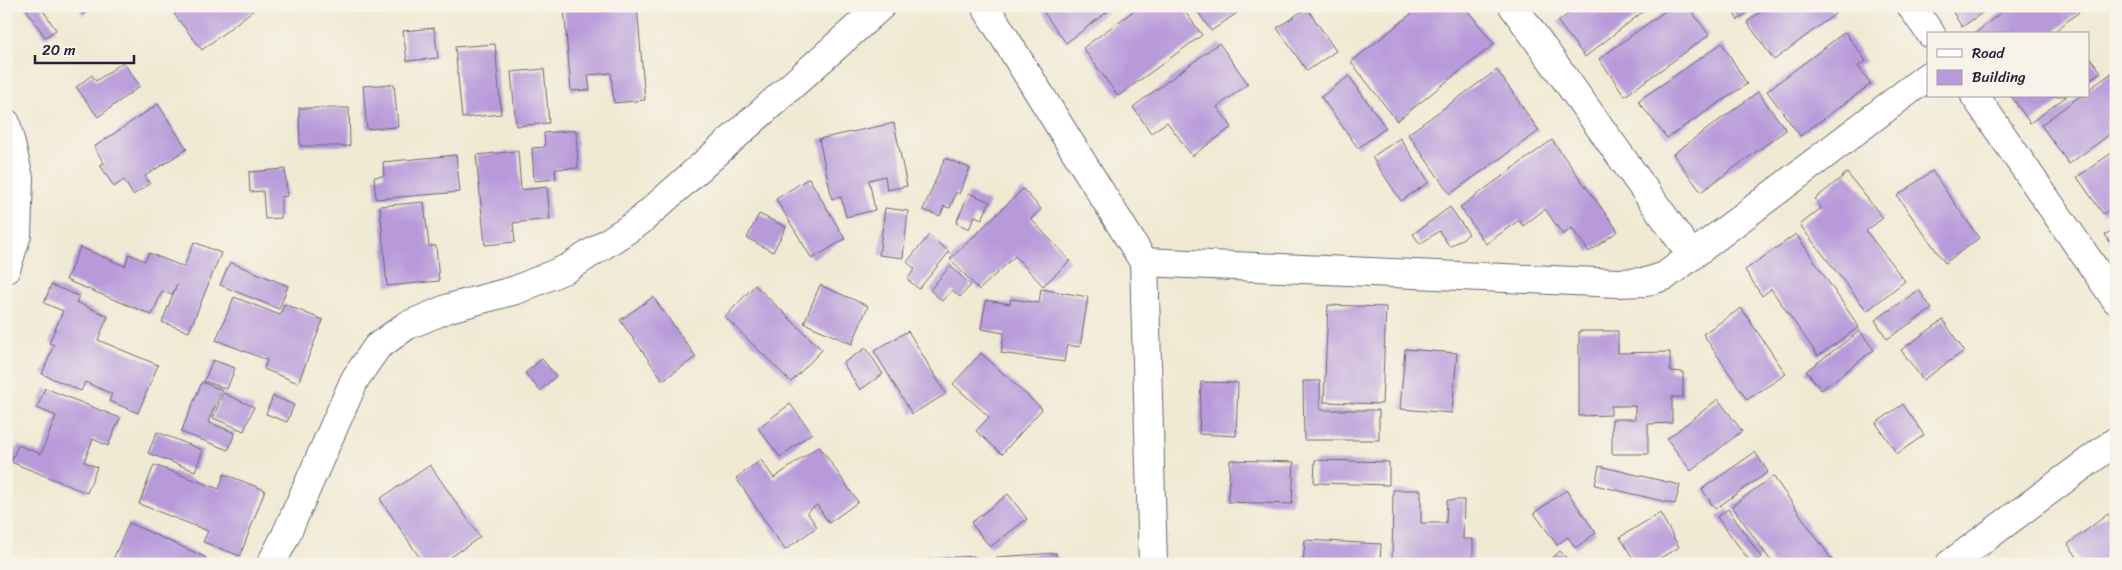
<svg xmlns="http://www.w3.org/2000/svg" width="2122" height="570" font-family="Sriracha,sans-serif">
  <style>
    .building { fill: #b89ada }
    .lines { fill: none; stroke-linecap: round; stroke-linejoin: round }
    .street-casing { stroke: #6a6870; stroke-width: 30 }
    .street { stroke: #fff; stroke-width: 28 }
  </style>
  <rect width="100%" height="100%" fill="#f7f3e8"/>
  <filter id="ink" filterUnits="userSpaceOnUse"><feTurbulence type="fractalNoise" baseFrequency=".02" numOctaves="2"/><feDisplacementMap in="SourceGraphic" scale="10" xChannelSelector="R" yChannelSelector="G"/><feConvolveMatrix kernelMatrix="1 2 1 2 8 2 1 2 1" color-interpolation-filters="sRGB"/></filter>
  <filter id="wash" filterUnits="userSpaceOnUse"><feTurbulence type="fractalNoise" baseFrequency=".0096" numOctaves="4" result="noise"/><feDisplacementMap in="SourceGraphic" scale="20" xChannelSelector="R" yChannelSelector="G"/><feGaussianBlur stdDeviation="1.12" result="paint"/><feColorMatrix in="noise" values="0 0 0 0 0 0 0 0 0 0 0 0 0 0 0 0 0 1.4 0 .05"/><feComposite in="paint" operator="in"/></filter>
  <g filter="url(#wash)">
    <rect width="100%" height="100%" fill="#f0e9d3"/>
    <g id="blocks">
      <g class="building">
        <path d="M24 6H40L56 30 45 37Z"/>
        <path d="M77 6H94L83 15Z"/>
        <path d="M183 6H254L256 8 202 50 174 14Z"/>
        <path d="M578 6H637L645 100 614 103 611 73 588 75 590 90 571 91 564 8Z"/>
        <path d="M1039 6H1115L1066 43Z"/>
        <path d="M1140 6H1181L1202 35 1118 96 1083 48Z"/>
        <path d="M1194 6H1233L1237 13 1211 31Z"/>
        <path d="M1421 6H1464L1494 44 1397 121 1351 62Z"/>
        <path d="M1579 6H1650L1585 57 1558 22Z"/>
        <path d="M1672 6H1688L1709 35 1625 96 1599 59Z"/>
        <path d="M1729 6H1757L1738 20Z"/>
        <path d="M1768 6H1829L1835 14 1774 60 1747 22Z"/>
        <path d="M1949 6H1992L1962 27Z"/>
        <path d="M2009 6H2074L2079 12 2051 34H1974Z"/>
        <path d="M1307 8 1336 51 1307 71 1277 28Z"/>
        <path d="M434 28 438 58 407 61 403 31Z"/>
        <path d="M1845 32 1866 61 1858 66 1871 84 1800 136 1767 91Z"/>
        <path d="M1219 43 1248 84 1217 107 1232 127 1192 156 1167 122 1151 133 1133 107Z"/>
        <path d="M1722 43 1747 84 1667 138 1638 101Z"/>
        <path d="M495 44 501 114 462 118 455 47Z"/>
        <path d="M2088 55 2101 72 2088 81Z"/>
        <path d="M123 62 140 86 98 117 76 87 92 75 96 81Z"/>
        <path d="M544 69 549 123 516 126 511 72Z"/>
        <path d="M1497 70 1539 131 1450 194 1408 134Z"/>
        <path d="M2116 70V130L2069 164 2041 125 2080 96H2088V90Z"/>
        <path d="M1349 76 1386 128 1358 148 1321 97Z"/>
        <path d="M394 84 398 127 367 129 363 86Z"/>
        <path d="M1758 92 1786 130 1701 192 1673 154Z"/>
        <path d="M2011 96H2067L2030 123Z"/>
        <path d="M158 104 187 149 145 176 150 184 133 195 124 180 114 187 100 165 104 163 94 147Z"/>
        <path d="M299 108H349L350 146H300Z"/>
        <path d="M894 123 907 186 887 190 885 176 869 180 875 210 846 217 841 197 832 199 819 139Z"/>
        <path d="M576 130 578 168 555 169 556 179 534 181 532 148 545 147 544 133Z"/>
        <path d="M1400 138 1429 182 1401 201 1372 157Z"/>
        <path d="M1552 140 1618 231 1589 252 1572 228 1563 235 1545 209 1523 226 1519 220 1486 244 1460 207Z"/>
        <path d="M2116 150V205L2103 214 2077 177Z"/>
        <path d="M518 151 521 190 547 187 550 219 513 223 515 242 485 245 476 155Z"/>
        <path d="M456 155 460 192 376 199 374 177 384 176 383 162Z"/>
        <path d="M945 158 970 168 959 194 956 192 950 208 944 206 940 216 923 210Z"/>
        <path d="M285 169 287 196 281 197V218L265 219 263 191 250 192 249 172Z"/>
        <path d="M1932 171 1979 238 1945 263 1897 196Z"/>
        <path d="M1847 173 1883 218 1866 231 1905 281 1867 311 1800 225 1821 208 1815 199Z"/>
        <path d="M809 178 845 239 812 259 776 199Z"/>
        <path d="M1023 189 1041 209 1031 219 1070 261 1043 286 1015 256 979 290 950 259Z"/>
        <path d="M969 193 990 202 982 219 975 216 969 229 956 223Z"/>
        <path d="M424 202 429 246H436L439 281 387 286 380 206Z"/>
        <path d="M1450 207 1469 234 1450 247 1439 231 1420 244 1413 234Z"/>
        <path d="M885 208 908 211 903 258 879 255Z"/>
        <path d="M759 214 786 227 773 252 747 238Z"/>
        <path d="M2116 227V249L2105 235Z"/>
        <path d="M1796 234 1859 327 1818 356 1771 289 1762 296 1745 270Z"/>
        <path d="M929 235 949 252 919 289 907 279 915 269 907 262Z"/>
        <path d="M194 242 221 253 189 332 162 322 177 284 172 295 162 291 152 315 66 280 80 247 125 266 129 254 145 261 149 253 184 267Z"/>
        <path d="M230 262 288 286 279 309 220 285Z"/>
        <path d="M950 266 971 285 960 297 952 290 942 301 930 290Z"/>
        <path d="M51 285 79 296 76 302 108 316 98 340 158 365 138 413 109 401 112 394 85 382 81 391 42 374 54 345 49 343 63 311 44 303Z"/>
        <path d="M755 285 822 350 791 382 725 317Z"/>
        <path d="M820 285 868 306 852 344 804 323Z"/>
        <path d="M1041 289 1088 297 1080 347 1067 345 1064 362 1001 353 1004 333 981 329 986 300 1010 304 1011 299 1039 303Z"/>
        <path d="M1919 290 1932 309 1887 339 1875 320Z"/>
        <path d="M234 297 280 315 284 304 323 320 298 383 264 369 267 360 216 340Z"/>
        <path d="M653 297 696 357 663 380 620 320Z"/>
        <path d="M1328 305 1386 307 1382 404 1324 402Z"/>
        <path d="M1741 308 1786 374 1747 400 1703 334Z"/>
        <path d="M1943 320 1964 351 1923 380 1901 350Z"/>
        <path d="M908 331 946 394 912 414 874 351Z"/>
        <path d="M1579 331H1618V353L1670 352V371L1683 372V397H1672V423L1648 424V454H1612V419H1635V406H1611V415L1579 416Z"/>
        <path d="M1860 331 1874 350 1821 390 1806 371Z"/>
        <path d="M866 348 883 374 860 390 843 363Z"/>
        <path d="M1405 349 1457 353 1452 413 1400 409Z"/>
        <path d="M981 353 1042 409 1002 454 976 431 989 417 953 384Z"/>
        <path d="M542 359 556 376 540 391 525 373Z"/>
        <path d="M213 360 235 368 227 389 204 381Z"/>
        <path d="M1303 381H1320V410H1379V440H1304Z"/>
        <path d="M202 382 222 390 208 422 235 433 228 450 181 432Z"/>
        <path d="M1201 382 1238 383 1236 436 1199 434Z"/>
        <path d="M45 388 120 418 108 446 93 439 84 462 97 467 87 493 11 462 18 445 41 454 56 416 37 408Z"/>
        <path d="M223 393 254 407 244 431 213 418Z"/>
        <path d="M273 396 294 405 287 422 266 414Z"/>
        <path d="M1718 399 1742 431 1691 471 1667 439Z"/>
        <path d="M790 404 812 433 780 457 758 428Z"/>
        <path d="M1903 404 1924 435 1897 454 1876 423Z"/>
        <path d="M157 432 203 450 195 471 148 453Z"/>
        <path d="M819 446 858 502 829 523 817 505 807 512 817 527 785 550 736 478 761 460 774 478Z"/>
        <path d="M1755 452 1768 472 1715 509 1702 489Z"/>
        <path d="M1230 460 1294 462 1292 504 1228 502Z"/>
        <path d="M1315 460 1389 462V485L1314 483Z"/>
        <path d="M154 465 219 489 224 474 265 490 240 556 203 542 208 531 139 504Z"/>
        <path d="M430 465 480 537 441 564H424L380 499Z"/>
        <path d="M1599 466 1680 485 1675 504 1595 485Z"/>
        <path d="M1773 476 1835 564H1773L1732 506Z"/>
        <path d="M1393 490H1421V523H1446L1447 500H1464L1463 539H1473V564H1392Z"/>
        <path d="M1566 490 1596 533 1575 548 1568 537 1557 545 1534 513Z"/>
        <path d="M1008 494 1027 519 990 547 971 523Z"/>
        <path d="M1728 509 1761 557 1752 564 1717 517Z"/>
        <path d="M1660 513 1679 547 1650 564H1636L1620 537Z"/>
        <path d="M2108 514 2116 524V564H2082L2068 544Z"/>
        <path d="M129 523 205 557 202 564H111Z"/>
        <path d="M1305 540 1381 544 1380 564H1303Z"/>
        <path d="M1560 551 1572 564H1546Z"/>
        <path d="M1056 553 1057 560H1062V564H997V557Z"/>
        <path d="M974 556 975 564H930L929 559Z"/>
      </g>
    </g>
  </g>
  <g filter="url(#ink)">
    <use href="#blocks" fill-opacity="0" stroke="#6a6870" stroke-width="1"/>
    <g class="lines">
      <g class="street-casing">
        <g id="street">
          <path d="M985 6 1144 262 1153 564"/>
          <path d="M1513 6 1692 256"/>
          <path d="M1911 6 1931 34"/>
          <path d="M1975 96 2116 300"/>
          <path d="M6 123 19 178 17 235 6 269"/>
          <path d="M1144 262 1618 283 1646 282 1665 276 1928 76"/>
          <path d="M271 564 285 537 355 379 377 347 406 326 449 308 516 290 568 268 639 222 881 6"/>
          <path d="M1950 564 2116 441"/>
        </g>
      </g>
      <use href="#street" class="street"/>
    </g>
  </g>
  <rect width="2122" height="570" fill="none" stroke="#f7f3e8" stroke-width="25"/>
  <rect x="1927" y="32" width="162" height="65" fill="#f7f3e8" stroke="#a29fa3"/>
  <rect x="1937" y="49" width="25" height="8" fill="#ffffff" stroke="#a29fa3"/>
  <text x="1972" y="58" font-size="15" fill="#22223b">Road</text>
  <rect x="1937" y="70" width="25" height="15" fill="#b89ada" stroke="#a29fa3"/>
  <text x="1972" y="82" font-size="15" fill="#22223b">Building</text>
  <path d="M35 55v8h99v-8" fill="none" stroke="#22223b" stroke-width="2.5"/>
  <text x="42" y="55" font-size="15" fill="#22223b" stroke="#f7f3e8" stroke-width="4" paint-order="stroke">20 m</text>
</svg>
